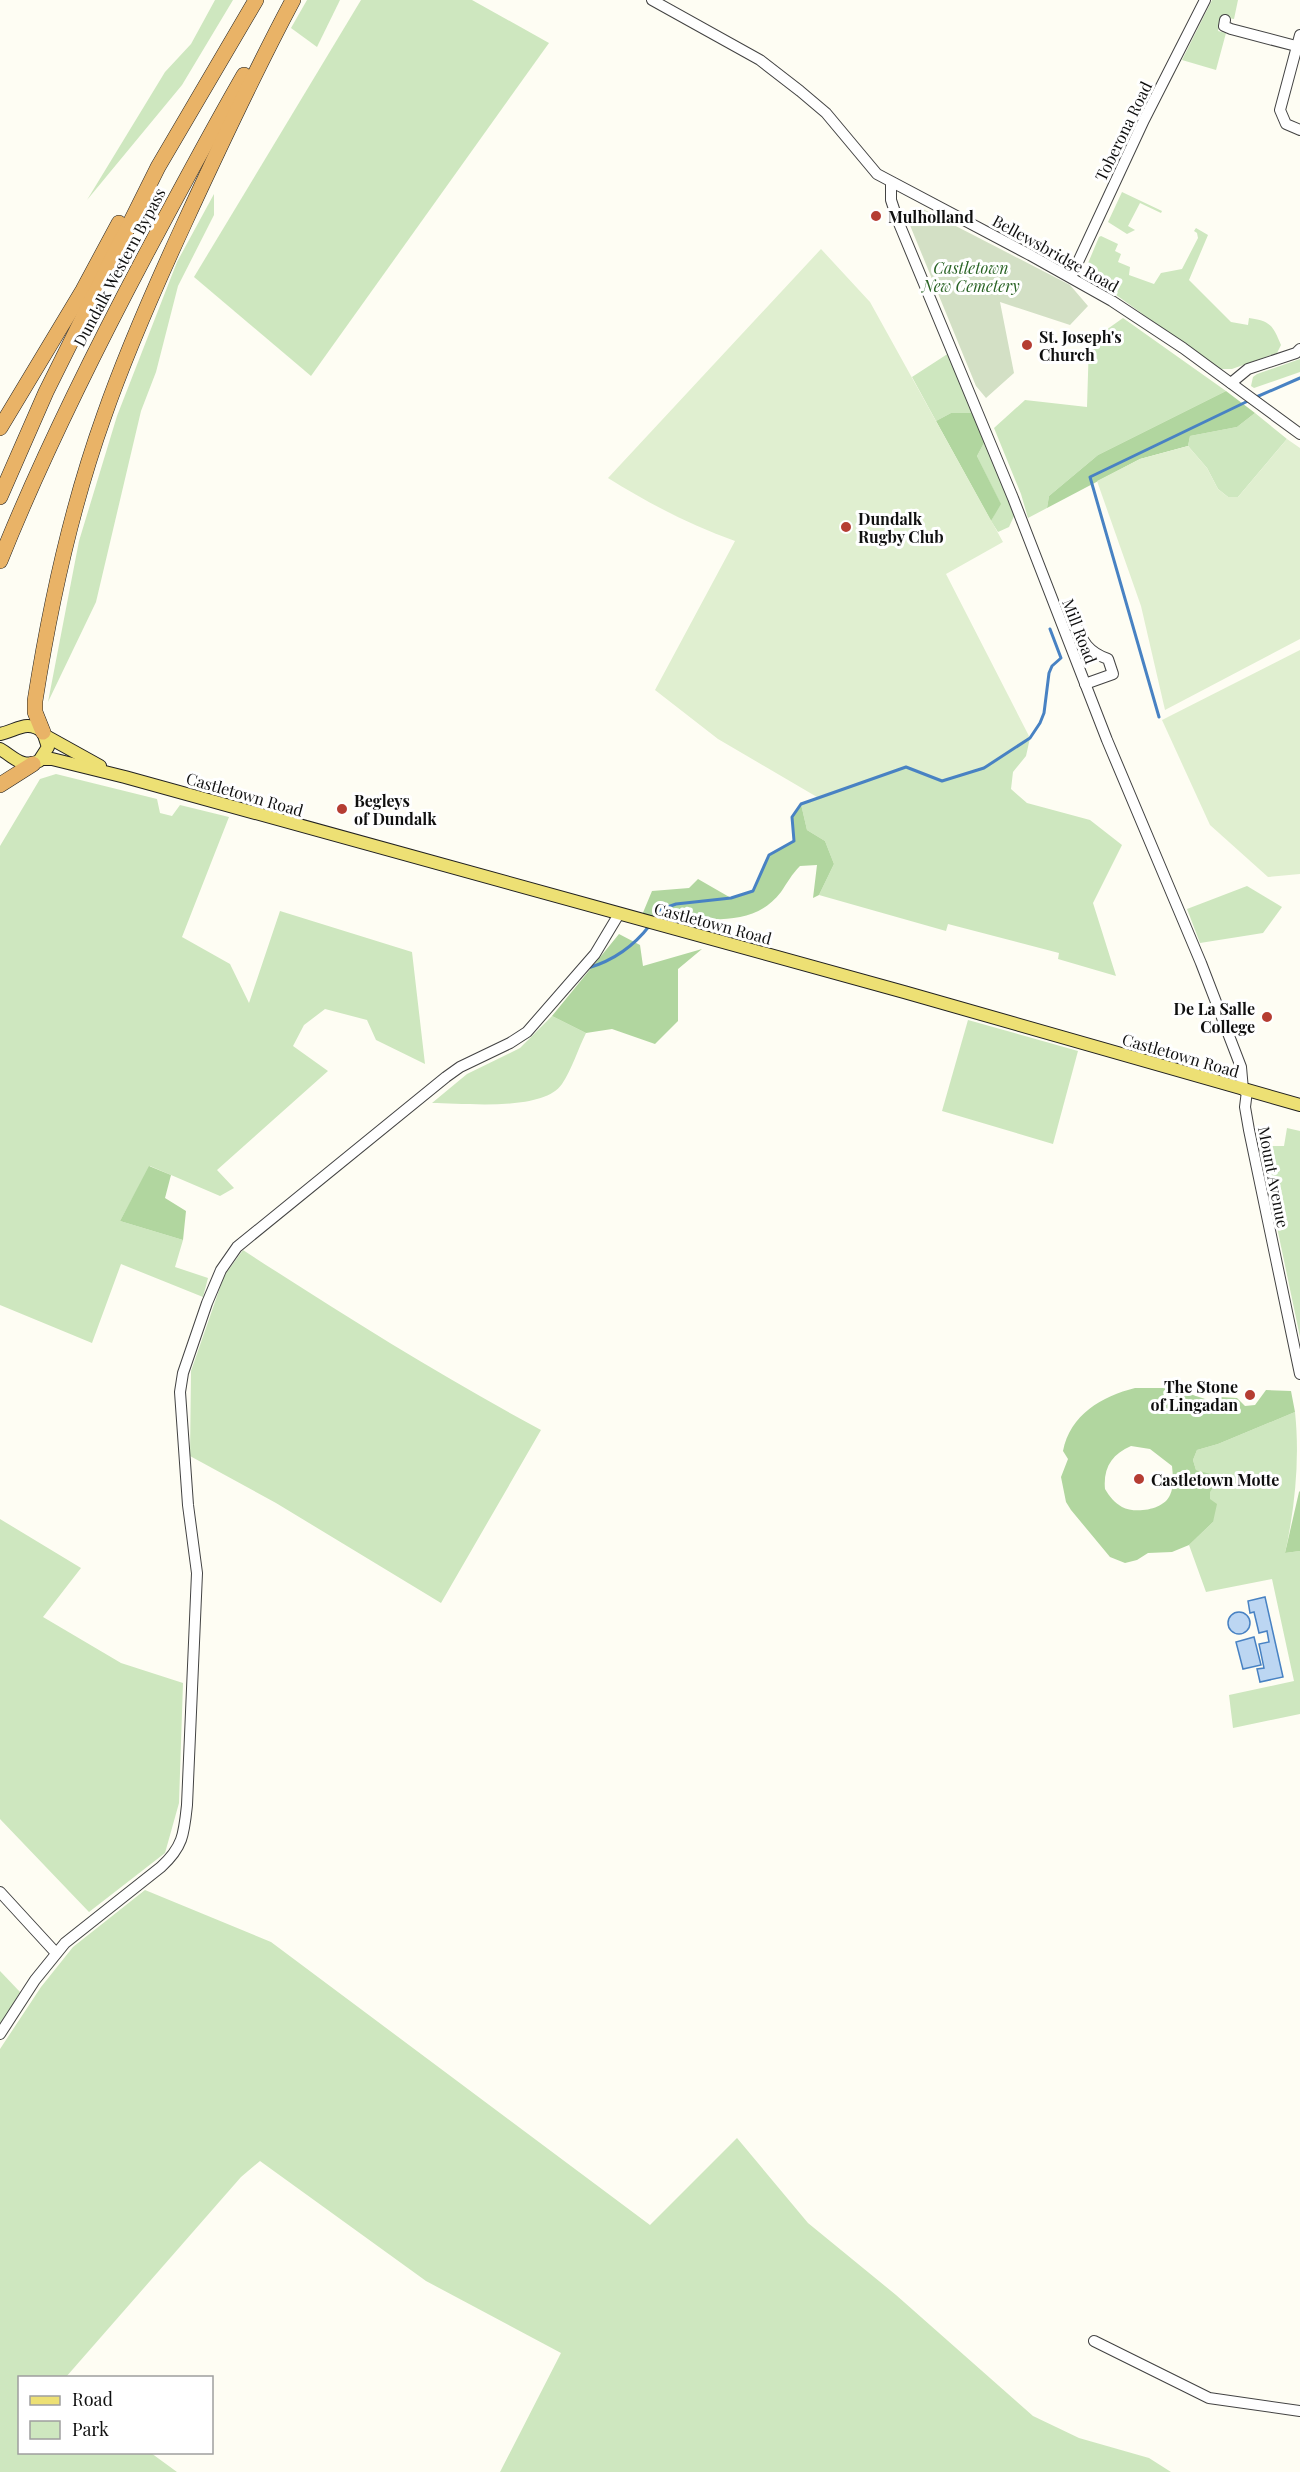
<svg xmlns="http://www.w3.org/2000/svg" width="1300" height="2472" font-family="'Playfair Display',serif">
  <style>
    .green { fill: #cee7bf }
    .forest { fill: #b1d69f; fill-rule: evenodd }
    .cemetery { fill: #d3e0c5 }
    .pitch { fill: #e0efd0 }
    .water { fill: #bcd6f2; stroke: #4882c3; stroke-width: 1.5 }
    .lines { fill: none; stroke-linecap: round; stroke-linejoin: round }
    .stream { stroke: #4882c3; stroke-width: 3 }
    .minor-casing { stroke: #434343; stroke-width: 12 }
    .major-casing { stroke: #212121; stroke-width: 14 }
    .highway-casing { stroke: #212121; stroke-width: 16 }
    .minor { stroke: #fff; stroke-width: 10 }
    .major { stroke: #ede074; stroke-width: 12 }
    .highway { stroke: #e9b367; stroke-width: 15 }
    .poi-dot { fill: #b53d32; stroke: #fff; stroke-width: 2 }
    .labels { text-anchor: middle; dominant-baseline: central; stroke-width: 6; stroke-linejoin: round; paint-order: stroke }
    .street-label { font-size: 16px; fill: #101010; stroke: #fff }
    .poi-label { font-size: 16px; font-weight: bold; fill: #101010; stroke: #fff; text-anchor: start }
    .park-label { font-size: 16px; font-style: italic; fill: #296324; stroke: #fff }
  </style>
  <rect width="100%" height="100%" fill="#fefdf3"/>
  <g class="green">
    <path d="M215 0H233L182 85 87 200 165 72 191 44Z"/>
    <path d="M307 0H340L317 47 291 28Z"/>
    <path d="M361 0H472L549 43 311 376 194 277Z"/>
    <path d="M1212 0H1238L1234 19 1222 17 1218 31 1226 33 1216 70 1182 60Z"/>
    <path d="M1122 192 1162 211 1161 213 1140 203 1128 226 1135 230 1127 234 1108 222Z"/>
    <path d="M214 194V215L178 286 156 372 141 411 96 602 48 702 79 541 117 416 177 262Z"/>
    <path d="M1196 228 1208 235 1189 280 1231 322 1248 325 1249 318C1271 321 1273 326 1281 345L1277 353 1232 369H1219L1087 274 1086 268 1099 237 1101 236 1118 244 1115 251 1121 254 1118 262 1130 267 1129 275 1154 284 1161 273 1182 269 1198 238 1197 233 1194 231Z"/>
    <path d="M1123 318 1226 391 1098 455 1049 496 1047 508 1028 518 1021 494 994 428 1025 400 1087 407 1089 342Z"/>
    <path d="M949 353 973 413H951L936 421 912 377Z"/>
    <path d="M1300 359V372L1254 388 1251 386 1253 377 1257 374Z"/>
    <path d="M1255 413 1287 439 1238 497H1228L1218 489 1207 468 1188 446 1190 436 1237 427Z"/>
    <path d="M985 441 1015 514 1009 527 998 532 991 521 1000 503 977 456Z"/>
    <path d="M1030 738 1026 756 1013 772 1011 789 1027 803 1090 820 1122 845 1093 903 1116 976 1058 959 1059 953 948 924 946 931 819 895 834 864 825 841 807 830 801 804 906 767 942 781 984 768Z"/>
    <path d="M56 774 157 799 160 813 172 816 180 805 229 817 182 937 230 964 249 1003 280 911 412 952 425 1064 376 1040 367 1020 325 1009 304 1025 293 1046 328 1071 217 1170 234 1188 220 1196 150 1166 120 1221 183 1240 175 1267 208 1278 203 1297 121 1264 92 1343 0 1305V846L40 779Z"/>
    <path d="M1247 886 1282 907 1263 933 1200 943 1187 909Z"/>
    <path d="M552 1016 586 1033C578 1049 572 1069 562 1084 543 1112 464 1103 432 1103L467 1074 520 1048Z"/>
    <path d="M968 1020 1078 1051 1053 1144 942 1111Z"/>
    <path d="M1287 1128 1300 1131V1337L1260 1146H1284Z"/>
    <path d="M243 1250C340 1313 439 1375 541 1430L441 1603 276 1503 190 1456 191 1371 224 1276Z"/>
    <path d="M1295 1412C1300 1458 1295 1508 1285 1553L1300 1551V1714L1233 1728 1229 1695 1294 1681 1272 1579 1206 1592 1189 1545 1213 1522 1210 1499V1475L1196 1470 1193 1460 1197 1450 1218 1444Z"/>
    <path d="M0 1519 81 1568 43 1617 121 1663 183 1683 179 1803 165 1853 89 1912 0 1819Z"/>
    <path d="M145 1890 271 1942 650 2225 737 2138 808 2223 896 2295 1033 2416 1079 2438 1149 2458 1171 2472H500L561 2353 426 2281 260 2161 241 2177 66 2377 20 2378V2452L151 2453 177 2472H0V2049L41 1987 73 1947Z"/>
    <path d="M0 1971 20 1992 0 2025Z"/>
  </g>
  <g class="forest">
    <path d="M1226 391 1255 413 1237 427 1190 436 1188 446 1140 459 1047 508 1049 496 1098 455Z"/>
    <path d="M951 413H973L985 441 977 456 1001 504 991 521 936 421Z"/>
    <path d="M801 804 807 830 825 841 834 864 819 895 813 898 817 865 800 866C792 874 787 883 781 892 760 919 732 920 701 919L696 929 642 915 652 891 689 888 698 879 731 898 753 891 769 855 794 841 792 817Z"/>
    <path d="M619 934 640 945 643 966 702 949 678 969V1021L655 1044 612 1029 586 1033 552 1016Z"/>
    <path d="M149 1166 171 1175 165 1198 186 1211 183 1240 120 1221Z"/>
    <path d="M1135 1388H1172L1211 1401 1221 1397 1237 1398 1245 1406 1255 1405 1266 1390 1291 1391 1295 1412 1218 1444 1197 1450 1193 1460 1196 1470 1210 1474 1215 1484 1210 1492V1499L1217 1504 1213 1522 1189 1545 1172 1552 1148 1553 1137 1560 1125 1563 1110 1557 1071 1510 1066 1502 1061 1477 1068 1459 1063 1451C1070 1415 1102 1396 1135 1388ZM1131 1446 1150 1449 1172 1466C1173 1476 1174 1487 1170 1495 1164 1510 1135 1514 1122 1507 1115 1503 1109 1496 1105 1489 1103 1468 1112 1454 1131 1446Z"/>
    <path d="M1300 1491V1551L1285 1553 1299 1492Z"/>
  </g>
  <path class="cemetery" d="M919 207 1070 285 1088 306 1070 325 1000 302 1014 373 986 398 976 386 907 218 908 212 913 208Z"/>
  <g class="pitch">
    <path d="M821 249 870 302 1003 542 946 574 1030 738 984 768 942 781 905 768 817 797 718 739 655 690 735 541C690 525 648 503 608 478Z"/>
    <path d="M1287 439 1300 448V639L1165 710 1141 606 1097 481 1140 459 1188 446 1207 468 1218 489 1228 497H1238Z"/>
    <path d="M1300 650V874L1268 877 1210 825 1162 720Z"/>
  </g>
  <g class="water">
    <path d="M1265 1597 1283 1677 1260 1682 1257 1669 1264 1668 1259 1644 1269 1642 1267 1631 1259 1633 1254 1612 1250 1613 1248 1601Z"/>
    <circle cx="1239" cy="1623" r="11"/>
    <path d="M1254 1637 1261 1665 1243 1669 1236 1642Z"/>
  </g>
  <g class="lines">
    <g class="stream">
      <path d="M1254 398 1300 378"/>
      <path d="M1159 717 1090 477 1248 401"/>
      <path d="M654 920 662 909 676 904 731 898 753 891 769 855 794 841 792 817 801 804 906 767 942 781 984 768 1030 738 1040 723 1044 713 1049 673 1052 666 1061 658 1050 629"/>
      <path d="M588 968C612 961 634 946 650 925"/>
    </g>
    <g class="minor-casing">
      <g id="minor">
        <path d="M652 0 760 60 800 91 826 113 877 174 1030 255 1112 301 1183 348 1300 434"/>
        <path d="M1225 20 1224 26 1231 29 1296 46"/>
        <path d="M1300 35 1280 110 1286 124 1300 130"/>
        <path d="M891 183V200L898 221 1013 498 1107 740 1201 963 1241 1067 1243 1090"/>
        <path d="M1071 277 1144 120 1205 0"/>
        <path d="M1231 383 1248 369 1296 353 1300 349"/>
        <path d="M1075 623C1083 642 1088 652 1108 659L1113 674 1085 684"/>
        <path d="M1247 1091 1245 1107 1249 1130 1300 1374"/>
        <path d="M0 1892 56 1953"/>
        <path d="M0 2034 35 1980 65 1943 161 1867C183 1847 184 1834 187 1805L197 1573 188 1505 180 1392 183 1373 207 1303 221 1270 237 1247 446 1077 460 1067 510 1043 527 1032 595 954 619 914"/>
        <path d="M1094 2341 1209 2398 1300 2411"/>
      </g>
    </g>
    <g class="major-casing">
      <g id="major">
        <path d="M0 734C16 731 27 719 43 732L48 747 39 761C22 769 14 757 0 749"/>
        <path d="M46 736 100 766"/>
        <path d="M41 759H52L125 777 904 992 1300 1105"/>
      </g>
    </g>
    <g class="highway-casing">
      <g id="highway">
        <path d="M0 428 83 290 119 223"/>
        <path d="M0 497 46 392 158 167 256 0"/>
        <path d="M0 561C42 456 93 354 146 254 178 194 210 134 244 75"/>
        <path d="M43 732 35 712V701C50 605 71 508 104 416 127 350 155 287 184 224 219 148 254 73 293 0"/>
        <path d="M0 785 33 764"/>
      </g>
    </g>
    <use href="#minor" class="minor"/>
    <use href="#major" class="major"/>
    <use href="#highway" class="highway"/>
  </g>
  <g class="poi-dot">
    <circle cx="876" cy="216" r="6"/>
    <circle cx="1027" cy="345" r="6"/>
    <circle cx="846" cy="527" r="6"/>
    <circle cx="342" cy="809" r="6"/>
    <circle cx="1267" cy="1017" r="6"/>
    <circle cx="1250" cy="1395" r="6"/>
    <circle cx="1139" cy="1479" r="6"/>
  </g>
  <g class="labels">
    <g class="street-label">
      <text transform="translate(1123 131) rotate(-64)">Toberona Road</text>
      <text transform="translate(1056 253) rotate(29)">Bellewsbridge Road</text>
      <text transform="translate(119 267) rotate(-62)">Dundalk Western Bypass</text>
      <text transform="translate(1080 631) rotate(69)">Mill Road</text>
      <text transform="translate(245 794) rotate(16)">Castletown Road</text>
      <text transform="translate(713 923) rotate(15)">Castletown Road</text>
      <text transform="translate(1181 1055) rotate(16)">Castletown Road</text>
      <text transform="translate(1274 1177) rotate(79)">Mount Avenue</text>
    </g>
    <g class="poi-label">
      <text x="888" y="216">Mulholland</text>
      <text x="1039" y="336">St. Joseph's<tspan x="1039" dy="18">Church</tspan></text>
      <text x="858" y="518">Dundalk<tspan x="858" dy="18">Rugby Club</tspan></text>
      <text x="354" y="800">Begleys<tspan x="354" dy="18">of Dundalk</tspan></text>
      <text x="1255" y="1008" text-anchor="end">De La Salle<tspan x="1255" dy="18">College</tspan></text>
      <text x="1238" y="1386" text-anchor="end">The Stone<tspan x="1238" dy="18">of Lingadan</tspan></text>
      <text x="1151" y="1479">Castletown Motte</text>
    </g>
    <g class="park-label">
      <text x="971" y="267">Castletown<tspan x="971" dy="18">New Cemetery</tspan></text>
    </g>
  </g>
  <rect x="18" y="2376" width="195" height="78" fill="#ffffff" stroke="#9f9f9f" stroke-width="1.5"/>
  <rect x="30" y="2396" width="30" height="9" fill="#ede074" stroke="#9f9f9f" stroke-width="1.5"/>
  <text x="72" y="2406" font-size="18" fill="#101010">Road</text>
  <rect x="30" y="2421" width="30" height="18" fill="#cee7bf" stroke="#9f9f9f" stroke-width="1.5"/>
  <text x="72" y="2436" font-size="18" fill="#101010">Park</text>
</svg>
